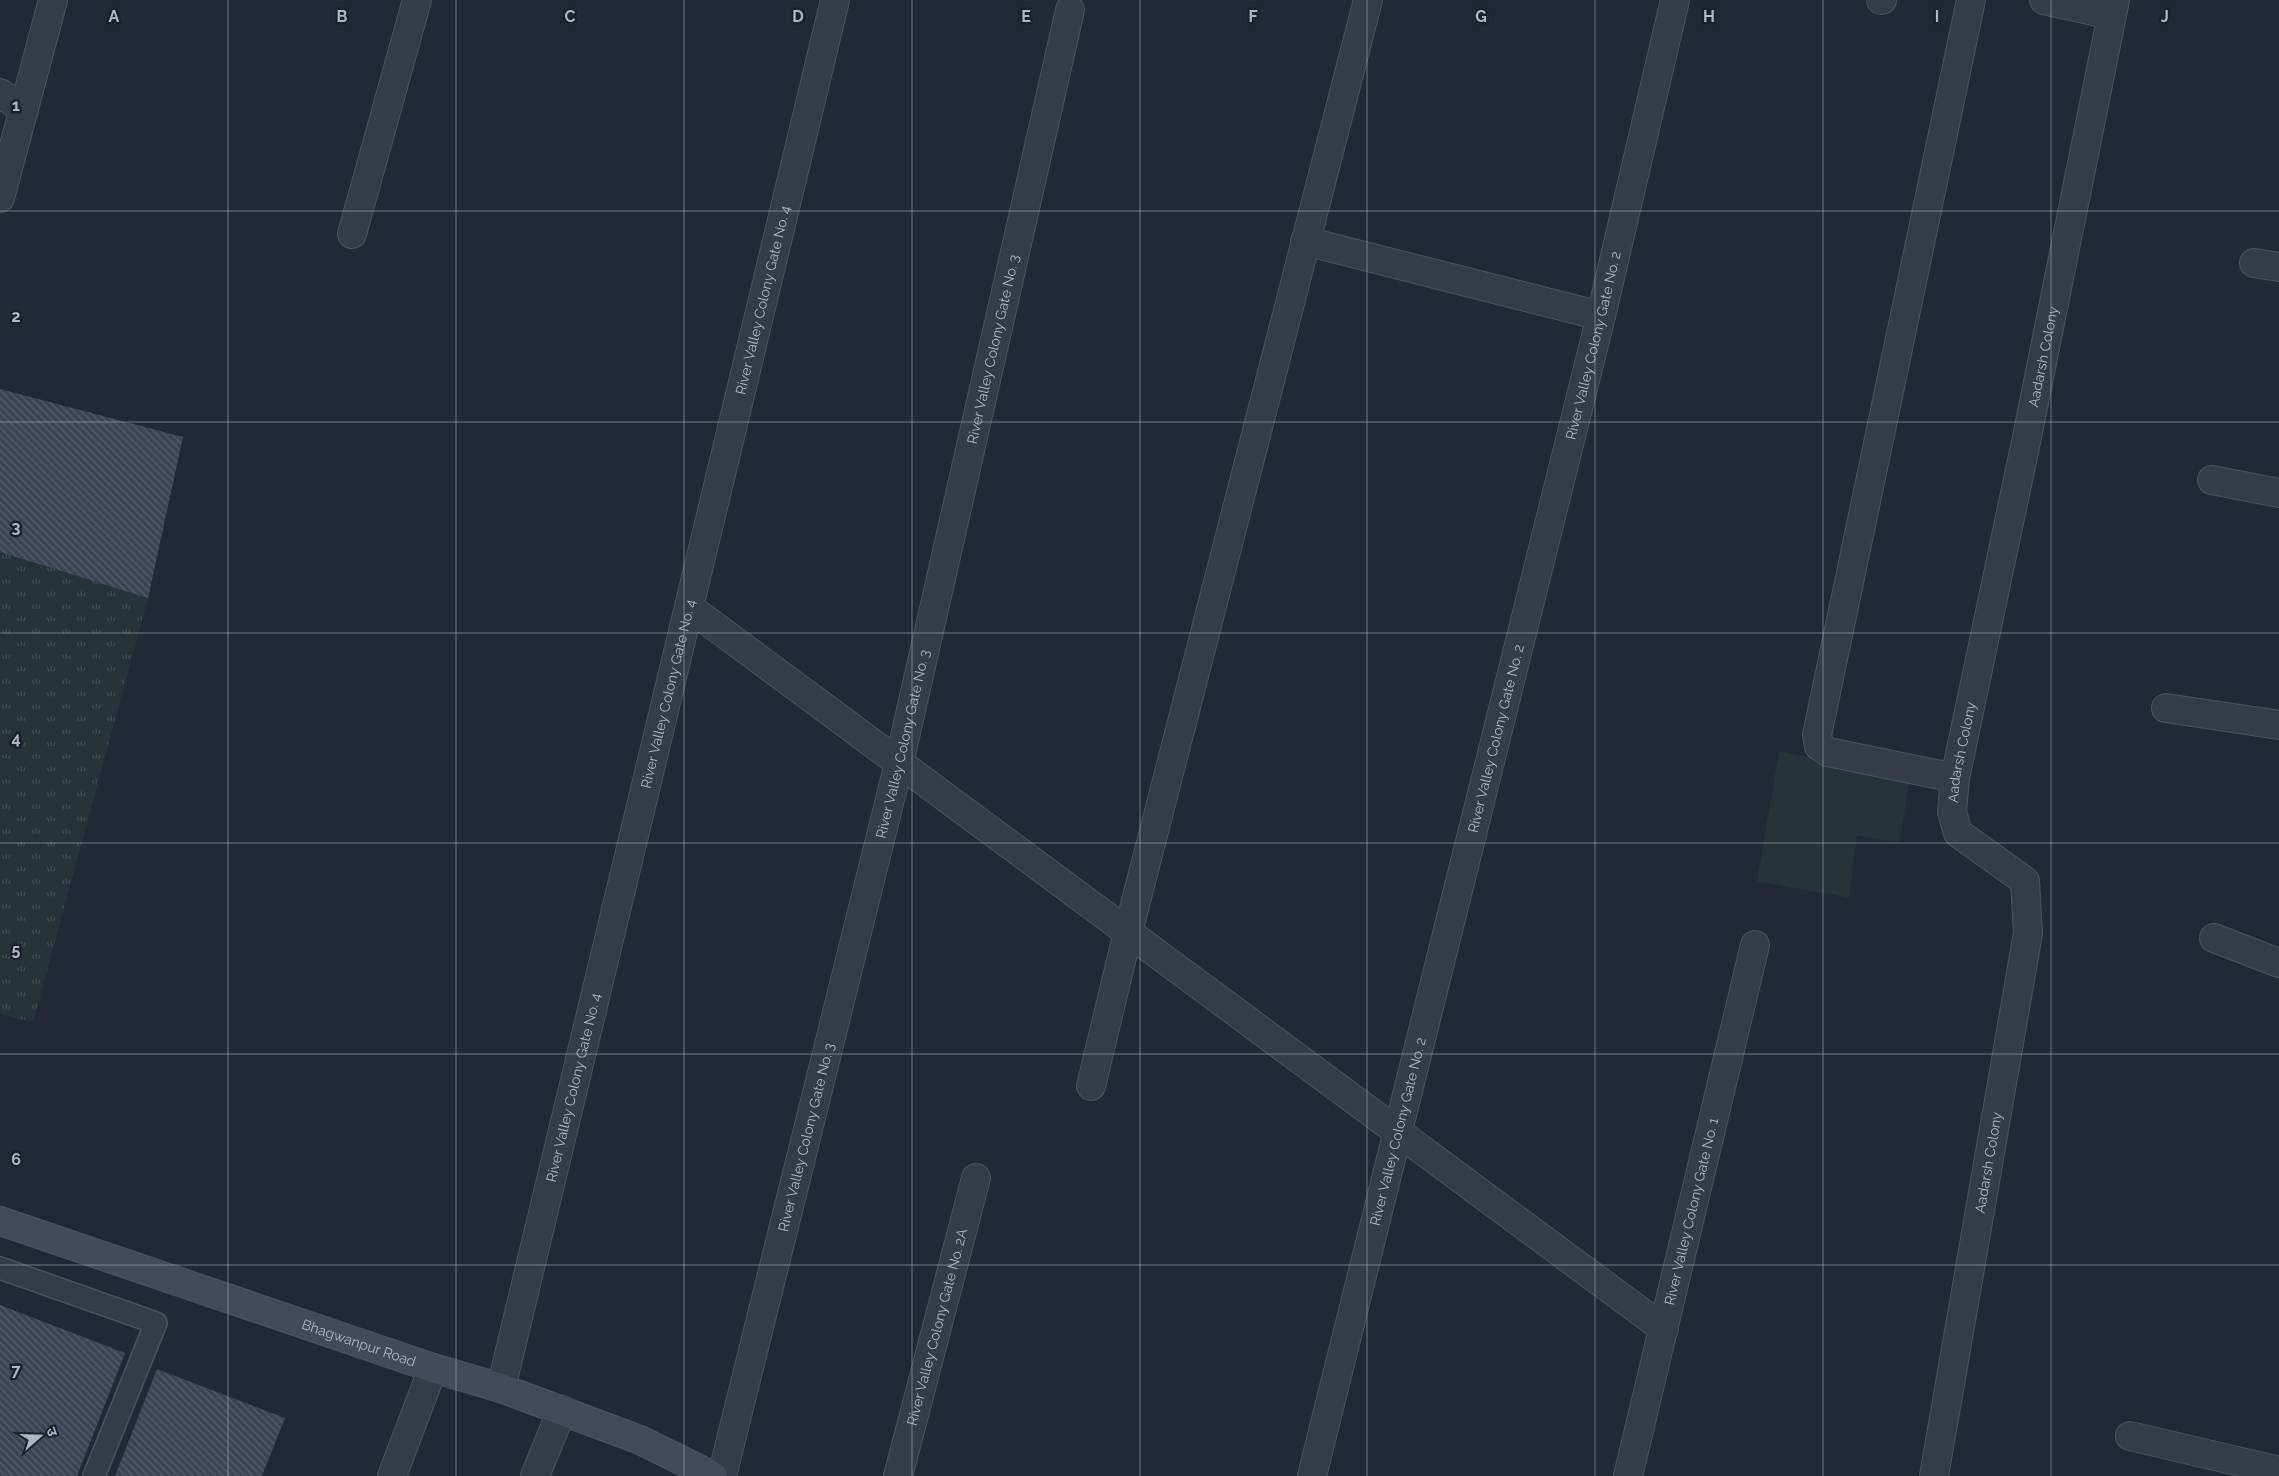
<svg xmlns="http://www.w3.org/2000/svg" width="2279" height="1476" font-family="Raleway,'Noto Sans Devanagari',sans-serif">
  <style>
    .grass { fill: url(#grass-tufts) }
    .park { fill: #253439 }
    .building { fill: url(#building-back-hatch) }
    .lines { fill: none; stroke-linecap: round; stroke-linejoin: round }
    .lane-casing { stroke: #4e5360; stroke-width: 24 }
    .street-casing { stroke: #4e5360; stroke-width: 30 }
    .secondary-casing { stroke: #4e5360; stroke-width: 30 }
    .lane { stroke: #363b49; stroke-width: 21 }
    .street { stroke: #363b49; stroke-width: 28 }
    .secondary { stroke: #44495b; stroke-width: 28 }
    .grid { fill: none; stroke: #b1b6c5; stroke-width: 1; stroke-opacity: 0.55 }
    .labels { text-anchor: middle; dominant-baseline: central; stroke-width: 5; stroke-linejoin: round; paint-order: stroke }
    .street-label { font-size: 14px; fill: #b1b6c5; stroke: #1c202d }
    .grid-label { font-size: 16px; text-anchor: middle; font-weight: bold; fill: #b1b6c5; stroke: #1c202d; stroke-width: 5; stroke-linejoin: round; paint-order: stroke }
  </style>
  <defs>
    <pattern id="grass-tufts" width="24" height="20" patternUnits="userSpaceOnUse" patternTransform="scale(1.25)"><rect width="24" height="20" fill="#253439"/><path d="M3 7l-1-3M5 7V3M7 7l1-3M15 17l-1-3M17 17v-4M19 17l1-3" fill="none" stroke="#424f54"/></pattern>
    <pattern id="building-back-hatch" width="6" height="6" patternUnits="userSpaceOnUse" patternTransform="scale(1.25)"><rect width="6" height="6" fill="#3c4356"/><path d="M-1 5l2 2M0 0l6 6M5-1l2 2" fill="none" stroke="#565c6d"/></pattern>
  </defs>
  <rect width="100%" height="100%" fill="#232838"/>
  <path class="grass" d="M0 552 148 598 33 1022 0 1014Z"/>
  <path class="park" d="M1779 751 1910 777 1900 842 1857 836 1849 898 1757 881Z"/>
  <g class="building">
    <path d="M0 389 183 437 148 598 0 552Z"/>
    <path d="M0 1305 125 1353 77 1476H0Z"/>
    <path d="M157 1369 285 1418 262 1476H115Z"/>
  </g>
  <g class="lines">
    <g class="lane-casing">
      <path id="lane" d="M0 1268 156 1323 94 1476"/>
    </g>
    <g class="street-casing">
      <g id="street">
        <path d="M1881 0H1882"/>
        <path d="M2044 0 2112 15"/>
        <path d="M0 93 24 110"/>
        <path d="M0 198 53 0"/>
        <path d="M352 234 417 0"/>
        <path d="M1305 241 1601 316"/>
        <path d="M2254 263 2279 267"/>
        <path d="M2212 480 2279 493"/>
        <path d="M690 608 1664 1329"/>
        <path d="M2166 708 2279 725"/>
        <path d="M1955 778 1828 752 1819 746 1817 735 1971 0"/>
        <path d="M2214 938 2279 963"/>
        <path d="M1091 1086 1128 932 1368 0"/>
        <path id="s1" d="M501 1388 835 0"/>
        <path d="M2130 1436 2279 1471"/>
        <path d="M392 1476 433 1368"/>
        <path d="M535 1476 562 1410"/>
        <path id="s2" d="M722 1476 899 763 1070 10"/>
        <path id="s3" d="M898 1476 976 1178"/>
        <path id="s4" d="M1312 1476 1601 316 1675 0"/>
        <path id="s5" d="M1628 1476 1755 945"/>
        <path id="s6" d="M1934 1476 2028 933 2025 881 1958 833 1952 812 1955 778 2027 437 2115 0"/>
      </g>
    </g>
    <g class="secondary-casing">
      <g id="secondary">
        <path id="s7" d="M0 1221 433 1368 501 1388 640 1440 713 1476"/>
      </g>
    </g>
    <use href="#lane" class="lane"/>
    <use href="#street" class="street"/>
    <use href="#secondary" class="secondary"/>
  </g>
  <path class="grid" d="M228 0V1476M456 0V1476M684 0V1476M912 0V1476M1140 0V1476M1367 0V1476M1595 0V1476M1823 0V1476M2051 0V1476M0 211H2279M0 422H2279M0 633H2279M0 843H2279M0 1054H2279M0 1265H2279"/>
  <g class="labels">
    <g class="street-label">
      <text stroke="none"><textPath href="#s1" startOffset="1119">River Valley Colony Gate No. 4</textPath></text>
      <text stroke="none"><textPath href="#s4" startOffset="1165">River Valley Colony Gate No. 2</textPath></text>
      <text stroke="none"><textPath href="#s2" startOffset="1159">River Valley Colony Gate No. 3</textPath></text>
      <text stroke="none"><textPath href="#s6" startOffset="1172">Aadarsh Colony</textPath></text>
      <text stroke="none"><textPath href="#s1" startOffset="714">River Valley Colony Gate No. 4</textPath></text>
      <text stroke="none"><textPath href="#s4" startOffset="760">River Valley Colony Gate No. 2</textPath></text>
      <text stroke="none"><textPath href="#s2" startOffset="754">River Valley Colony Gate No. 3</textPath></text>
      <text stroke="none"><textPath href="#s6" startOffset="768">Aadarsh Colony</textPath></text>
      <text stroke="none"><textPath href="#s1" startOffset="309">River Valley Colony Gate No. 4</textPath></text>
      <text stroke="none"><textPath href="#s4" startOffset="355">River Valley Colony Gate No. 2</textPath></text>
      <text stroke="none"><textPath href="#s2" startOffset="349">River Valley Colony Gate No. 3</textPath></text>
      <text stroke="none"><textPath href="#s6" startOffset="318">Aadarsh Colony</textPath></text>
      <text stroke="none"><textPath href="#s5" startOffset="272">River Valley Colony Gate No. 1</textPath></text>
      <text stroke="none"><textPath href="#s3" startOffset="154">River Valley Colony Gate No. 2A</textPath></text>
      <text stroke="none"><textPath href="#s7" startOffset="379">Bhagwanpur Road</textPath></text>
    </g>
  </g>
  <g class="grid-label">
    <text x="114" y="22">A</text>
    <text x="342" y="22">B</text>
    <text x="570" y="22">C</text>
    <text x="798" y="22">D</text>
    <text x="1026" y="22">E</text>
    <text x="1253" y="22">F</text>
    <text x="1481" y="22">G</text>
    <text x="1709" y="22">H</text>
    <text x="1937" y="22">I</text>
    <text x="2165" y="22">J</text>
    <text x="16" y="111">1</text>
    <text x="16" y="322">2</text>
    <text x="16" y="533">3</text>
    <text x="16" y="744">4</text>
    <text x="16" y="955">5</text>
    <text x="16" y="1165">6</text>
    <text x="16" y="1376">7</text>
  </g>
  <g transform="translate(40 1436) rotate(70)" stroke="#1c202d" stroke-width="4" paint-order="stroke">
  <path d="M0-4L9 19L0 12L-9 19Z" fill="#b1b6c5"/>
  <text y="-8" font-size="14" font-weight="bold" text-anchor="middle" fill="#b1b6c5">उ</text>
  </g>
</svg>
